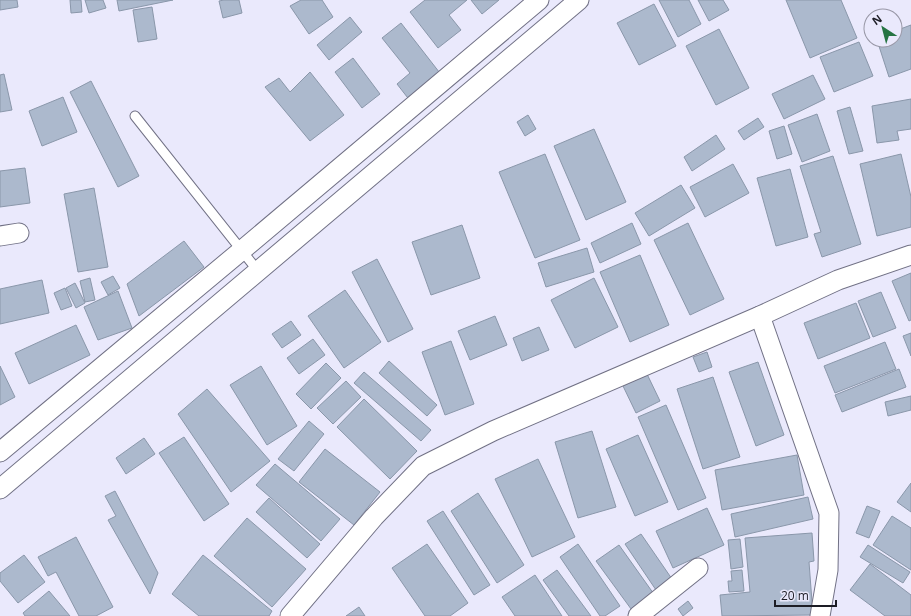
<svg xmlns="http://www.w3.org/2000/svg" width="911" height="616" font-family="'Open Sans',sans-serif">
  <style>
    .building { fill: #acb9cd; stroke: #8a97aa }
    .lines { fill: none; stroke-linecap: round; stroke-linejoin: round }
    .lane-casing { stroke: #717185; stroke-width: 11 }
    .street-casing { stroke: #717185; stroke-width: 21 }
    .lane { stroke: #fff; stroke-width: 9 }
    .street { stroke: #fff; stroke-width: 19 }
  </style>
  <rect width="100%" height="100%" fill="#eae9fc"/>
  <g class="building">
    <path d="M0 0H17L18 7 0 10Z"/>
    <path d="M70 0H81L82 12 71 13Z"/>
    <path d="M85 0H103L106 8 89 13Z"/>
    <path d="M117 0H173L119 11Z"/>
    <path d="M224 0H239L242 13 223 18 219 1Z"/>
    <path d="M301 0H322L333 17 309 34 290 6Z"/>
    <path d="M425 0H467L449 15 461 30 438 48 410 12Z"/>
    <path d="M471 0H499L482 14Z"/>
    <path d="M659 0H689L701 24 678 37Z"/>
    <path d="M698 0H723L729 10 709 21Z"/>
    <path d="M786 0H841L857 38 810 58Z"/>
    <path d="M654 4 676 46 639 65 617 23Z"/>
    <path d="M152 7 157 39 138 42 133 10Z"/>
    <path d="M350 17 362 32 329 60 317 45Z"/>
    <path d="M401 23 443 77 411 102 397 84 410 73 382 38Z"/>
    <path d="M911 25V69L889 77 877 40H895V31Z"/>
    <path d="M719 29 749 88 716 105 686 46Z"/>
    <path d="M859 42 873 76 834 92 820 57Z"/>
    <path d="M353 58 380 94 362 108 335 72Z"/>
    <path d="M310 72 344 115 310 141 265 87 279 78 290 92Z"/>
    <path d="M4 74 12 110 0 112V75Z"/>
    <path d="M813 75 825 99 784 119 772 94Z"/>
    <path d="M91 81 139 176 118 187 70 92Z"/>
    <path d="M63 97 77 132 42 146 29 111Z"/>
    <path d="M911 99V129L897 131 899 140 877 143 872 106Z"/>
    <path d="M850 107 863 151 849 154 837 111Z"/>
    <path d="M817 114 830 151 802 162 788 125Z"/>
    <path d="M528 115 536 129 525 136 517 122Z"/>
    <path d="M758 118 764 127 744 140 738 131Z"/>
    <path d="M784 126 792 154 777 159 769 131Z"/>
    <path d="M594 129 626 202 586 220 554 146Z"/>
    <path d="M716 135 725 149 692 171 684 157Z"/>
    <path d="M545 154 580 240 535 258 499 172Z"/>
    <path d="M901 154 911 197V227L877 236 860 164Z"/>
    <path d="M833 156 861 244 822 257 814 234 821 232 800 166Z"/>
    <path d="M733 164 749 193 705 217 690 187Z"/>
    <path d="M25 168 30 203 0 207V171Z"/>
    <path d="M790 169 808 237 776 246 757 178Z"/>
    <path d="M681 185 695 208 649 236 635 213Z"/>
    <path d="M94 188 108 267 78 272 64 194Z"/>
    <path d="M632 223 641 244 600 263 591 243Z"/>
    <path d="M688 223 724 299 690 315 654 240Z"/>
    <path d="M462 225 480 278 431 295 412 242Z"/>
    <path d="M184 241 204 267 139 316 127 284Z"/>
    <path d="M587 248 594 272 546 287 538 263Z"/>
    <path d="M640 255 669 325 630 342 600 272Z"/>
    <path d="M377 259 413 329 388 342 352 272Z"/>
    <path d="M911 273V320L909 321 892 281Z"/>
    <path d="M113 276 120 288 108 295 101 282Z"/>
    <path d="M90 278 95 300 85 302 80 281Z"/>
    <path d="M594 278 618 327 575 348 551 300Z"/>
    <path d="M42 280 49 313 0 324V289Z"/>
    <path d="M75 283 85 303 76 308 66 288Z"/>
    <path d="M65 288 72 306 61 310 54 293Z"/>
    <path d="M345 290 381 342 344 368 308 316Z"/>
    <path d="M118 291 132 328 98 340 84 307Z"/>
    <path d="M881 292 896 328 873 337 858 301Z"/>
    <path d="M856 303 870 338 818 359 804 323Z"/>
    <path d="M495 316 507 345 470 360 458 331Z"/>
    <path d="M291 321 301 335 282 348 272 334Z"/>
    <path d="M76 325 90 355 29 384 15 353Z"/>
    <path d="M539 327 549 350 522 361 513 338Z"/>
    <path d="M911 333V356L903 336Z"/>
    <path d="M313 339 325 355 299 374 287 358Z"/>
    <path d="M451 341 474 404 445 415 422 352Z"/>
    <path d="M885 342 896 369 835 393 824 366Z"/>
    <path d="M707 352 712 367 699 372 693 357Z"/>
    <path d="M389 361 437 405 427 416 379 373Z"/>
    <path d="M758 362 784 435 756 446 729 372Z"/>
    <path d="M326 363 341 378 311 409 296 394Z"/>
    <path d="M0 366 15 397 0 405Z"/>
    <path d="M261 366 297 426 267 445 230 385Z"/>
    <path d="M899 369 906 387 842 412 835 395Z"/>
    <path d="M364 372 431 430 421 441 354 383Z"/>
    <path d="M647 374 660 401 636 413 623 386Z"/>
    <path d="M713 377 740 457 703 469 677 389Z"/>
    <path d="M346 381 361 397 333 424 317 408Z"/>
    <path d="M207 389 270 461 231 492 178 414Z"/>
    <path d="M911 396V410L888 416 885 402Z"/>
    <path d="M364 399 417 451 390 479 337 427Z"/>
    <path d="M666 405 706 498 678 510 638 417Z"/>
    <path d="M309 421 324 434 294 471 278 459Z"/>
    <path d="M592 431 616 507 578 518 555 442Z"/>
    <path d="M638 435 668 502 635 516 606 449Z"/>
    <path d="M184 437 229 504 204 521 159 453Z"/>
    <path d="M144 438 155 454 126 474 116 458Z"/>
    <path d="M325 449 380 492 354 525 299 482Z"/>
    <path d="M797 455 804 495 722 510 715 470Z"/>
    <path d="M538 459 575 537 532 557 495 479Z"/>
    <path d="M275 464 340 519 321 541 256 485Z"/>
    <path d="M911 483V512L897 502Z"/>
    <path d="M115 491 158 573 150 594 108 520 116 516 105 496Z"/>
    <path d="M478 493 524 565 497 583 451 511Z"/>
    <path d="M808 497 813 519 735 537 731 514Z"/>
    <path d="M269 498 320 544 307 558 256 512Z"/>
    <path d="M867 506 880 511 869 538 856 533Z"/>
    <path d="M707 508 724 545 673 568 656 531Z"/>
    <path d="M443 511 490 585 474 595 427 521Z"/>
    <path d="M892 516 911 528V570L873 545Z"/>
    <path d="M247 518 306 569 272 607 214 556Z"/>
    <path d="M812 533 814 561 809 562 813 615 722 616 720 595 750 592 745 538Z"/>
    <path d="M641 534 672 579 656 590 625 544Z"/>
    <path d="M76 537 113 607 96 616H79L56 572 48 576 38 557Z"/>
    <path d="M740 539 743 567 731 569 728 540Z"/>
    <path d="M427 544 468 603 450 616H425L392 568Z"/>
    <path d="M578 544 620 606 605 616H600L560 557Z"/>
    <path d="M619 545 656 597 634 613 596 561Z"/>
    <path d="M868 545 910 572 903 583 860 557Z"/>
    <path d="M24 555 45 582 18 603 0 581V573Z"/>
    <path d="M203 555 272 611 269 616H199L172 594Z"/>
    <path d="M870 564 911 595V616H885L850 590Z"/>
    <path d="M557 570 591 616H569L543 580Z"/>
    <path d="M742 570 744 591 729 592 728 581H732L731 571Z"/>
    <path d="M535 575 562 616H515L502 597Z"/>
    <path d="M49 591 70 616H25L23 613Z"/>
    <path d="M688 601 693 608 683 616 678 609Z"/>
    <path d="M359 607 365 616H346Z"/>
  </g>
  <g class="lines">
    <g class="lane-casing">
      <path id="lane" d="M135 116 258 271"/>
    </g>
    <g class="street-casing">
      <g id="street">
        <path d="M0 236 19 233"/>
        <path d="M760 316 829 513 828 570 820 616"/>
        <path d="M0 452 241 251 539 0"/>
        <path d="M0 489 579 0"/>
        <path d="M290 616 374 517 423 466 493 431 760 316 838 280 911 255"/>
        <path d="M638 616 698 568"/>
      </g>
    </g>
    <use href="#lane" class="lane"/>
    <use href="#street" class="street"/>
  </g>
  <g transform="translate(883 28) rotate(324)"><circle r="19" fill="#eae9fc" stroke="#9897a6"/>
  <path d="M0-3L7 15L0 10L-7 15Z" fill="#267443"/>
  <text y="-6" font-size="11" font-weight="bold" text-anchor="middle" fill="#1d1d25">N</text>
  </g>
  <path d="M775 600v6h61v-6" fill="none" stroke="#1d1d25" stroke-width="2"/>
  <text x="781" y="600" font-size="12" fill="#1d1d25" stroke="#eae9fc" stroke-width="3" paint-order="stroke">20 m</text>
</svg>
